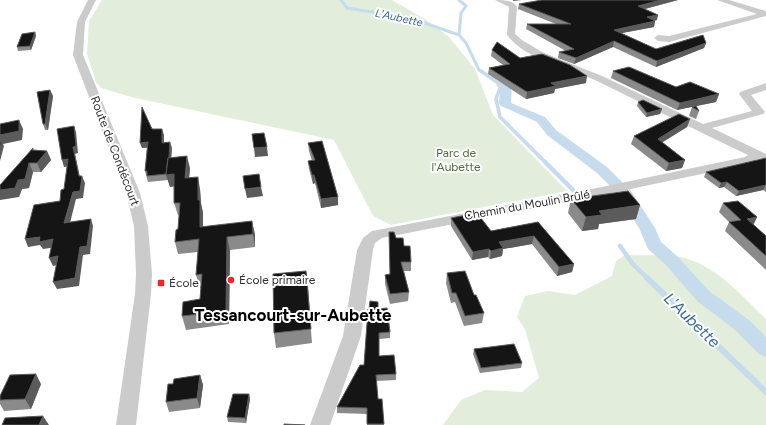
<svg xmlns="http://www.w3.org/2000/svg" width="766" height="425" font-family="Figtree,sans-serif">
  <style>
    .green { fill: #e3eddb }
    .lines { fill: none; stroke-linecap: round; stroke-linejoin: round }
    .stream-far3 { stroke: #c6dced; stroke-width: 3 }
    .stream-far2 { stroke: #c6dced; stroke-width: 3.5 }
    .stream-far1 { stroke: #c6dced; stroke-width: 4.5 }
    .stream { stroke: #c6dced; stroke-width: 6 }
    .canal { fill: #c6dced; fill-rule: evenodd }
    .minor { fill: #cbcbcb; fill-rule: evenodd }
    .wall { fill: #8a8a8a }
    .shaded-wall { fill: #5b5b5b }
    .building { fill: #151515; stroke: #5b5b5b }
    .poi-dot { fill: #ef2728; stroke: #fff; stroke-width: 1.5 }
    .labels { text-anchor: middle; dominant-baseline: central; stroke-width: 4; stroke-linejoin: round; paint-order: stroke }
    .far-water-label { font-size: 11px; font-style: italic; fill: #386a95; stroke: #fff }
    .street-label { font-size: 12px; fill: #2e2e2e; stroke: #fff }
    .park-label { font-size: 12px; fill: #4e6d39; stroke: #fff }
    .poi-label { font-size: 12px; fill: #2e2e2e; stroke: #fff; text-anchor: start }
    .near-water-label { font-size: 16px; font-style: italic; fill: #386a95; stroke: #fff }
    .near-quarter-label { font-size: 17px; font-weight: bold; fill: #000; stroke: #fff }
  </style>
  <rect width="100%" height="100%" fill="#fff"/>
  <g class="green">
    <path d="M102 0H392L425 19 449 37 475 69 493 115 567 191 391 225 373 216 334 140 131 97 101 88 96 82 87 54 89 21Z"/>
    <path d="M625 255C642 256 662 254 680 257 715 264 741 295 766 319V425H443L461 400 485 390 522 392 539 378 525 329 517 317 525 296 548 291 575 295 612 276 616 261Z"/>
  </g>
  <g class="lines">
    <g class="stream-far3">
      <path d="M341 0 347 8 410 18 459 35 466 43 479 70 482 72"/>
      <path d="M459 0 466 6 461 13 459 35"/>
    </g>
    <path class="stream-far2" d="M481 71 501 85 496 99 500 117 546 163"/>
    <g class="stream-far1">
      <path d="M545 162 573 190"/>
      <path d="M620 246 632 263 648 279"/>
    </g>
    <path class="stream" d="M647 278 766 392"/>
    <path class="canal" d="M501 82C515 85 511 91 511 103L545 117 556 130 607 167 631 191 655 228 661 242 678 257 709 291 749 320 766 337V357L759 354 735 330 697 301 666 265 648 249 639 228 620 196 597 173 547 135 537 122 501 106 499 104 500 89 496 85Z"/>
    <g class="minor">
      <path d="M88 0H96L85 22 83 55 140 193 148 226 152 274 151 294 136 425H116L135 294 136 274 134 226 126 193 73 55 77 22Z"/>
      <path d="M495 0C503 0 513 0 517 7L515 34 522 40 542 52 602 76 703 124 752 111 739 94 740 92 766 83V90L751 95 765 112 763 114 712 128 766 154V162L758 159 749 164 602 195 382 238 375 243 373 250 361 336 330 425H310L343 336 357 250 363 238 372 231 602 187 745 157 748 155C697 131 647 105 595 80 567 67 527 61 507 35L509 7Z"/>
      <path d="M717 0H729L766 11V16L669 42 658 41 654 38 658 35 669 36 757 14Z"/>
    </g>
  </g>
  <g class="wall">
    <path d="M542 0H678L645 9 657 20 654 21H655L654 27 621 33 656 49 706 43 704 48 656 67 613 47 574 64 558 58 559 52 566 51 526 29 527 24H556L518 9 519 4Z"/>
    <path d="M35 32 36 36 31 50 18 51 17 47Z"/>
    <path d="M492 50 520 58 586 83 555 89 554 93 526 99 488 74 489 68 503 65 491 56Z"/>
    <path d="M613 71 676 87 719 94 716 102 696 106 699 111 696 119 689 116 692 107 695 106 677 110 611 78Z"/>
    <path d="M50 90 53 96 48 130H45L43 124Z"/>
    <path d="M638 102 662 109 660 114 646 117 637 106Z"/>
    <path d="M690 119 687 127 662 142 685 160 682 168 666 171 631 144 634 136Z"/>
    <path d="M152 129 164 135V143L172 148 171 158 190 168 189 178 200 189 201 203 203 213V227L255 234V247L230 250 229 324 186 330 182 316 200 299 201 288H200L196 275 198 252 178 254 175 242 178 229 179 215H178L174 203V186L170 187 168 180 148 182 145 171 147 148H142Z"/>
    <path d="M308 143 338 205 321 208 315 183 313 184 309 169 308 161H312L309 151Z"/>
    <path d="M33 148 34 150 47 151 51 160 41 172H33L29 188 22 189 19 197Z"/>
    <path d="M766 158V192L763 190 736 196 724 187 719 188 704 177 706 172Z"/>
    <path d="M571 199 640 205 636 219 599 224 598 229 582 231 568 213Z"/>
    <path d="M723 203 757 217 753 224 766 236V270L725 231 729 222 719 212Z"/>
    <path d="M451 218 491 231 538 222 574 264 572 272 557 276 532 244 503 249 502 256 490 259 488 257 472 260 451 226Z"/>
    <path d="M396 238 404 246 411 262V271H404L409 292 408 301 390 304 385 284V275L390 274Z"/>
    <path d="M306 271 312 343 276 348 274 333Z"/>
    <path d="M447 273 474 295 484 313 482 323 464 326 455 302 451 303 446 283Z"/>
    <path d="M369 309H378L390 332V338L379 339V356L396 374V380L376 381 378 399H382L384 425H367V414L337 413V407L364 365Z"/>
    <path d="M474 349 522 363 521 368 480 373 473 354Z"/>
    <path d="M200 375 203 385 200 408 169 412 166 402 173 384Z"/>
    <path d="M41 384 31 409 4 411 0 404V396Z"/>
    <path d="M249 394 250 399 246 423 228 422 227 417Z"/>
  </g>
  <g class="shaded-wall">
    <path d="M513 0H522L513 1Z"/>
    <path d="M661 0H678L637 11 638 6Z"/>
    <path d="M658 15 657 20 646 22 647 17Z"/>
    <path d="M655 21 654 27 612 35 614 30Z"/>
    <path d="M35 32 36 36 31 50 30 46Z"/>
    <path d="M614 41 613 47 574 64 576 58Z"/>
    <path d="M706 43 704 48 656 67 657 61Z"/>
    <path d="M587 76 586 83 555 89 554 93 526 99 527 92 551 83Z"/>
    <path d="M50 90 53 96 48 130 45 124Z"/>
    <path d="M719 94 716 102 677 110 680 103Z"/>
    <path d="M662 109 660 114 646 117 647 113Z"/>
    <path d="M690 119 687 127 655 147 658 139Z"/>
    <path d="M19 120 23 129 22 140 3 144 4 146 0 161V135Z"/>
    <path d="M74 126 76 132 78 153 75 154 81 182 82 176 85 183 83 198 76 199 68 231 64 223 73 192 79 176 73 147Z"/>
    <path d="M162 129 164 135V149L162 143Z"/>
    <path d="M148 142 150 147 142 148 140 143Z"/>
    <path d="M170 142 172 148 170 174H174L177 186 170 187 166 175Z"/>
    <path d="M267 147 268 156 255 157 254 148Z"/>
    <path d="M47 151 51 160 41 172 37 163Z"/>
    <path d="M187 156 190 168 188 191 185 178Z"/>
    <path d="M68 159 71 166 64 167 62 160Z"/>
    <path d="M685 160 682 168 666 171 669 163Z"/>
    <path d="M29 163 33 172 29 188 22 189 19 197 0 200V190L18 180Z"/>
    <path d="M312 175H314L315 183 313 184Z"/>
    <path d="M198 177 200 189 201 203 203 213V240L200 227 198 200Z"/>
    <path d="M727 182 724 187 719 188 721 183Z"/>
    <path d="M766 185 763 190 736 196 739 191Z"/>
    <path d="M261 187 263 196 247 198 245 189Z"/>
    <path d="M338 197V205L321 208V199Z"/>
    <path d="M640 205 636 219 599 224 598 229 582 231 586 217 599 211Z"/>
    <path d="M757 217 753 226 747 219Z"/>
    <path d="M91 219 93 226 90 254 83 255 79 286 57 289 53 282 80 247Z"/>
    <path d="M252 221 255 234V247L253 234Z"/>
    <path d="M534 236 532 244 503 249 502 256 490 259 491 251 499 242Z"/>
    <path d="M40 237 53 239 57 247 43 249 40 245 28 247 25 239Z"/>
    <path d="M227 237 230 250 229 324 226 311Z"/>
    <path d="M489 249 488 257 472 260 473 252Z"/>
    <path d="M58 256 61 264 53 266 49 258Z"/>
    <path d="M574 264 572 272 557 276 559 267Z"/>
    <path d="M306 271 308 285 312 343 311 329Z"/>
    <path d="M36 374 41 384 31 409 25 399Z"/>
    <path d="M200 375 203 385 200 408 197 398Z"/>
    <path d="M249 394 250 399 246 423 245 418Z"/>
    <path d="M43 416 49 425H39Z"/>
  </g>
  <g class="building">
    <path d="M542 0H661L638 6 658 15 647 17 655 21 614 30 656 49 703 35 706 43 657 61 614 41 576 58 559 52 574 49 527 24H571L519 4Z"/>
    <path d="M35 32 30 46 17 47 22 34Z"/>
    <path d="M497 42 520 58 542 54 570 65 587 76 551 83 556 86 527 92 489 68 510 64 492 50Z"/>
    <path d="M629 67 676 87 690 82 719 94 680 103 613 71Z"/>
    <path d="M50 90 45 124H43L37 92Z"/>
    <path d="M643 100 662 109 647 113 638 102Z"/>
    <path d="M696 106 699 111 692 107Z"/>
    <path d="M142 107 152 129H162V143L170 142 169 158H168L166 174 147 176V171H145L148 142 140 143Z"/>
    <path d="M679 114 690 119 658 139 685 160 669 163 634 136Z"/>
    <path d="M19 120V131L0 135V124Z"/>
    <path d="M74 126 76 146 73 147 79 176H82L80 191 73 192 64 223 91 219 87 246 80 247 75 278 53 282 58 256 49 258 53 239 39 242 40 237 25 239 34 205 60 201 61 190 64 189 68 159 62 160 57 129Z"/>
    <path d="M264 133 267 147 254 148 252 134Z"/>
    <path d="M2 141 0 148V142Z"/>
    <path d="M322 141 338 197 321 199 314 175H312L308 161 315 160 308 143Z"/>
    <path d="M33 148 32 150 47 151 37 163H29L25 179 18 180 15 188 0 190V185Z"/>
    <path d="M187 156 185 178 198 177V200H200V227L252 221 253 234 227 237 226 311 182 316 183 302 200 299 202 274 196 275 199 239 175 242 176 230 178 229 180 203H174V174L166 175 168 158Z"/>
    <path d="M766 158V185L739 191 727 182 721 183 706 172Z"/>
    <path d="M259 174 261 187 245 189 243 176Z"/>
    <path d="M628 191 640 205 599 211 602 215 586 217 571 199Z"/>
    <path d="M738 201 757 217 747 219 766 236V256L729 222 741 220 723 203Z"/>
    <path d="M477 213 491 231 538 222 574 264 559 267 534 236 499 242 503 248 491 251 489 249 473 252 451 218Z"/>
    <path d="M389 232H394L396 238H403L404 246H410L411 262H401L409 292 390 294 385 275 390 274Z"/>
    <path d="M306 271 311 329 274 333 273 274Z"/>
    <path d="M465 271 474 295H476L484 313 465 316 456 293H452L447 273Z"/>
    <path d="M370 301 378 302V309L387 308 390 332 379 333V356L394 355 396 374 376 375 378 399H382L384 424H367V408L337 407 360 365H364L368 309H369Z"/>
    <path d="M514 344 522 363 481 368 474 349Z"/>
    <path d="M36 374 25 399 0 400V396L10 375Z"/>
    <path d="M200 375 197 398 166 402 168 384H173L174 379Z"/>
    <path d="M233 394H249L245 418 227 417Z"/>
    <path d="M43 416 39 425H2L5 418Z"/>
    <path d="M284 424 305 425H284Z"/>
  </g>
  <g class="poi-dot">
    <circle cx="231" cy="280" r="4"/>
    <rect x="157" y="279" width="8" height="8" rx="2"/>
  </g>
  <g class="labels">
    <g class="far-water-label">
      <text transform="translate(399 18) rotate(12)">L'Aubette</text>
    </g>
    <g class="street-label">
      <text transform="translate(115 151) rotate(69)">Route de Condécourt</text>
      <text transform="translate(527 205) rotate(-10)">Chemin du Moulin Brûlé</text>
    </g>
    <g class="park-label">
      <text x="456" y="153">Parc de<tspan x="456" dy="14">l'Aubette</tspan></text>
    </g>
    <g class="poi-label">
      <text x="239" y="280">École primaire</text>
      <text x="169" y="283">École</text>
    </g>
    <g class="near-water-label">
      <text transform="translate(692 320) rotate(44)">L'Aubette</text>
    </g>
    <g class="near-quarter-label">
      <text x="293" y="315">Tessancourt-sur-Aubette</text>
    </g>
  </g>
</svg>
